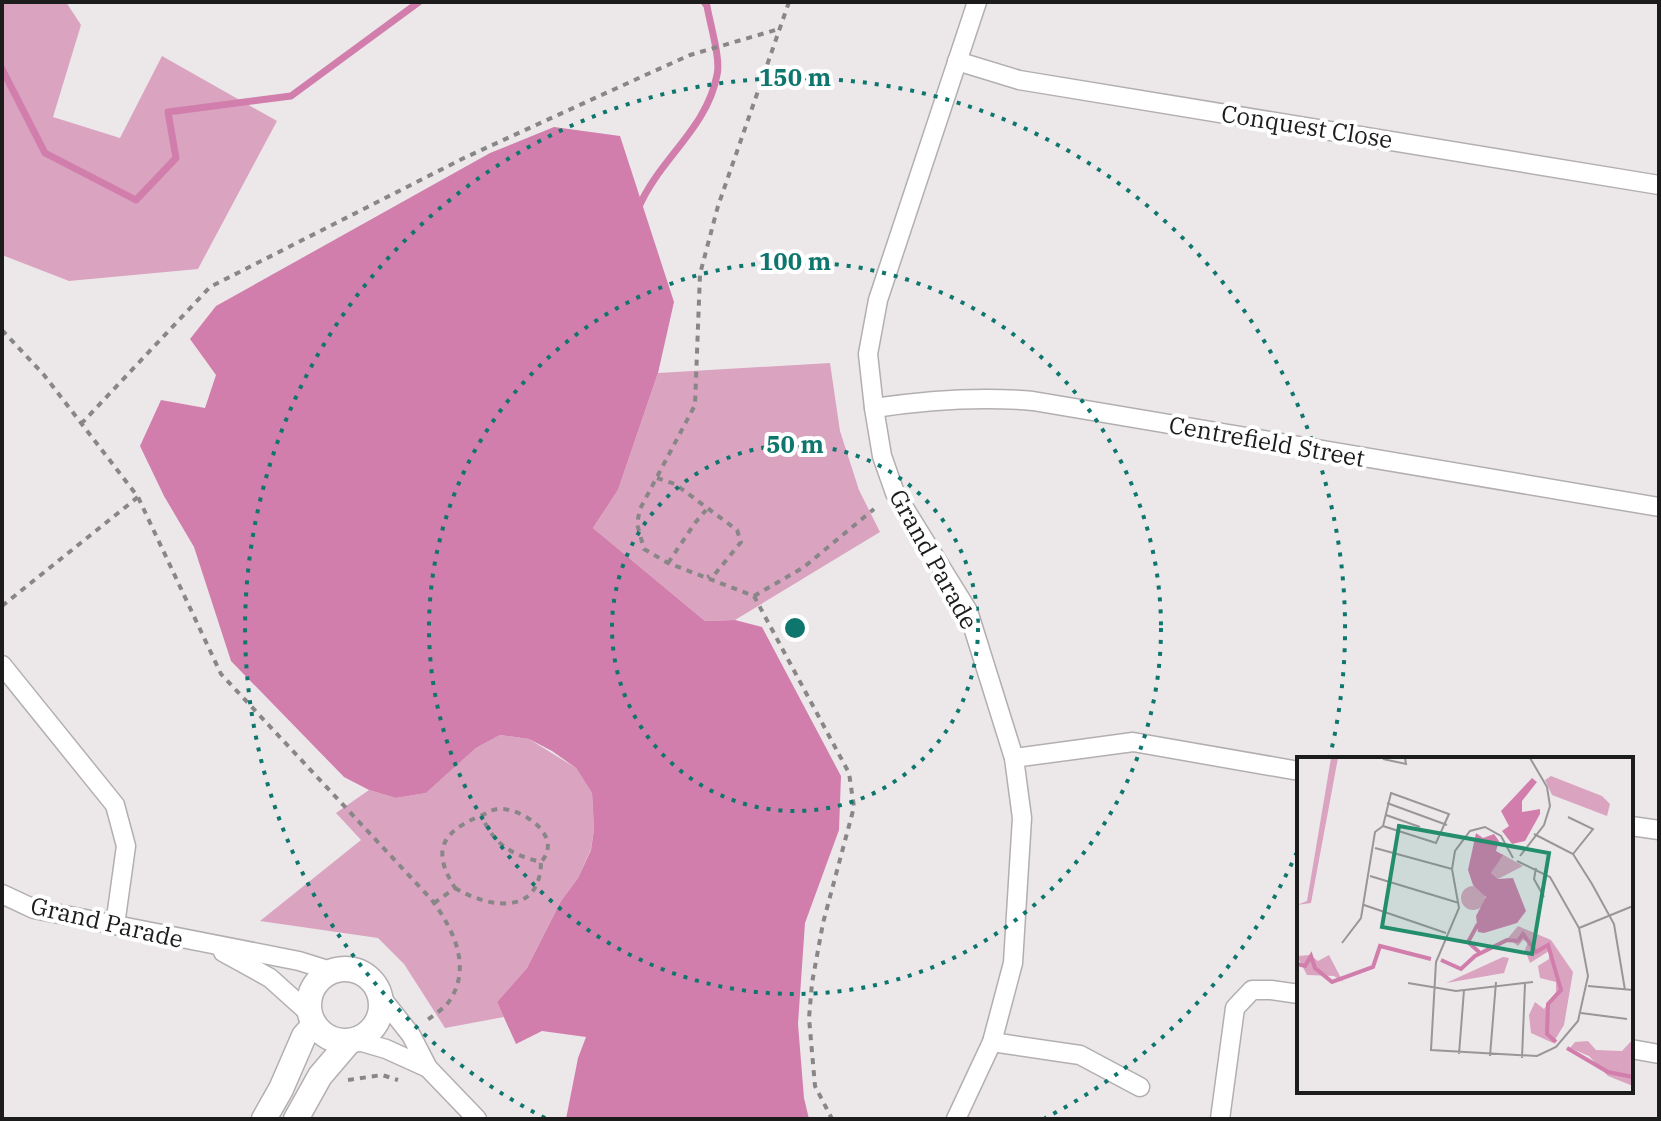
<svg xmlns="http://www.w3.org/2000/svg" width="1661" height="1121" font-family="'IBM Plex Serif',serif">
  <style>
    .green { fill: #daa4c0 }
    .water { fill: #d17eac }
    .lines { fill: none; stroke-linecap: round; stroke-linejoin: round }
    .stream { stroke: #d17eac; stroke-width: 7 }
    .minor-casing { stroke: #b3afb1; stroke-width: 21 }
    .tertiary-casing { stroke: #b3afb1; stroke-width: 27 }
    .path { stroke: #888687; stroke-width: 4; stroke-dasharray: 6 6; stroke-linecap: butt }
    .minor { stroke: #fff; stroke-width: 18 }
    .tertiary { stroke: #fff; stroke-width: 24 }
    .ring { fill: none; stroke: #0f766e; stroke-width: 4; stroke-dasharray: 4 8 }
    .labels { text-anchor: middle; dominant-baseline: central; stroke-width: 8; stroke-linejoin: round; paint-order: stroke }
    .street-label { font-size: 24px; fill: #1d1c1d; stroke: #fff }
    .inset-river { fill: none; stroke: #d17eac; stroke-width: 4 }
    .inset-road { fill: none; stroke: #999698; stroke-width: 2 }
    .view { fill: #248e6c; fill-opacity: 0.15; stroke: #248e6c; stroke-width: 4 }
    .inset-edge { fill: none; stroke: #1d1c1d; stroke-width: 4 }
    .centre { fill: #0f766e; stroke: #fff; stroke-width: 4 }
    .ring-label { font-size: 24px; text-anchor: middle; font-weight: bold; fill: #0f766e; stroke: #fff; stroke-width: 8; stroke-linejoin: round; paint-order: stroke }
  </style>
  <rect width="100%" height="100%" fill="#ece8ea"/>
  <g class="green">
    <path d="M2 2H66L81 25 53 117 120 138 162 56 277 121 198 269 69 281 2 255Z"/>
    <path d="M830 363 840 431 859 490 880 532 735 620 705 621 593 528 618 490 658 373Z"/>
    <path d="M500 735 529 739 576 768 592 793 594 829 591 849 578 878 561 901 527 968 497 1002 504 1017 445 1028 404 964 378 938 260 921 361 840 336 813 369 790 396 798 426 793 476 748Z"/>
  </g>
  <path class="water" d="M554 127 620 136 674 302 658 373 618 490 593 528 705 621 735 620 762 627 841 776 839 830 805 923 798 1024 804 1098 809 1119H566L578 1058 586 1037 542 1031 516 1044 497 1002 527 968 561 901 578 878 591 850 594 829 592 793 576 768 552 751 529 739 500 735 476 748 426 793 396 798 369 790 344 777 231 661 194 547 164 496 140 446 161 400 205 408 216 375 190 339 216 306 490 153Z"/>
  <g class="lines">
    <g class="stream">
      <path d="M2 69 45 153 136 200 176 158 168 112 291 96 419 2"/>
      <path d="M638 209C658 160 707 129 717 75 721 59 710 24 707 6L704 2"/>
    </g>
    <g class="minor-casing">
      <g id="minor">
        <path d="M957 61 1019 80 1659 185"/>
        <path d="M874 408C927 400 979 396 1033 401L1659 507"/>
        <path d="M2 665 115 805 126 846 115 925"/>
        <path d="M1014 758 1133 742 1299 771"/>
        <path d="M1631 826 1659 830"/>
        <path d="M2 894 34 909 299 961 331 971"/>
        <path d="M223 952 270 978 309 1013"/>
        <path d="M381 997 411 1035 428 1068 477 1119"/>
        <path d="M355 1040 386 1049 428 1068"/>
        <path d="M992 1042 1080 1055 1140 1087"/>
        <path d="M1631 1049 1659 1054"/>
        <path d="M956 1119 992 1042 1013 963 1022 818 1014 758 968 611 895 493 882 456 874 408 868 354 878 300 977 2"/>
        <path d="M1220 1119 1235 1008 1252 990H1271L1299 994"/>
      </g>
    </g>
    <g class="tertiary-casing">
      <g id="tertiary">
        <circle cx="345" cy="1005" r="36"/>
        <path d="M264 1119 281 1089 304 1036 314 1025"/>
        <path d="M296 1119 320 1076 349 1042"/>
      </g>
    </g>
    <g class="path">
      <path d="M789 2 718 206 700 274 695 405 640 509 637 524 644 549 668 563 754 596 849 773 854 807 823 923 812 983 809 1018 815 1086 832 1119"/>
      <path d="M2 330 44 375 138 497 221 674 431 899C453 928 472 966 450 1000 445 1008 434 1015 426 1021"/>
      <path d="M81 424 210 287 464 158 641 77 690 55 779 29"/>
      <path d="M657 478 675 484 737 530 741 542 715 574 707 577"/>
      <path d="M668 563 695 523 706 510"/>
      <path d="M754 596 804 567 874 509"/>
      <path d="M2 606 138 497"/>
      <path d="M455 888C489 908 540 917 541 862 512 855 493 844 482 816"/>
      <path d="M434 903 455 888C431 850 442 832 480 816 488 813 493 808 503 809 527 811 563 838 541 862"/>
      <path d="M348 1080 382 1075 398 1080"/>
    </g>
    <use href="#minor" class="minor"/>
    <use href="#tertiary" class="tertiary"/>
  </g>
  <g class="ring">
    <circle cx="795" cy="628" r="183"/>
    <circle cx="795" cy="628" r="366"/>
    <path d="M1297 852A550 550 0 0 1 1045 1118M545 1118A550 550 0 1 1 1330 756"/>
  </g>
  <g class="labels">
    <g class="street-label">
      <text transform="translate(1307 126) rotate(9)">Conquest Close</text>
      <text transform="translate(1267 441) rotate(10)">Centrefield Street</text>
      <text transform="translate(934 559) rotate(61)">Grand Parade</text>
      <text transform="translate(107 922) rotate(13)">Grand Parade</text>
    </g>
  </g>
  <g transform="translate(1297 757)">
    <rect width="336" height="336" fill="#ece8ea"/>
    <path d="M34 1H41L14 146 0 148 10 144ZM254 19 305 39 313 47 310 59 255 38 248 23ZM205 97 226 109 201 122 194 116ZM164 141a12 12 0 1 1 24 0a12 12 0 1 1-24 0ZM221 169 254 183 276 215 267 268 256 286 234 276 232 258 238 245 247 252 259 235V225L243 221 241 209 252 202V194L233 206 228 193 231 185 226 183 221 189 211 181ZM13 198 21 204 32 198 46 225 37 219 10 218 0 199ZM206 200 212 201 207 216 149 226ZM336 282V329L311 319 292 299 273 291 278 285 291 284 299 293 325 294Z" fill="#daa4c0"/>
    <path d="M235 21 240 25 225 44V55L243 52V57L228 84 215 87 205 74 212 69 204 54ZM179 76 186 81 197 77 202 84 199 94 206 98 194 116 201 122 216 121 229 154 220 166 187 176 181 175 179 159 189 140 176 128 171 113Z" fill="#d17eac"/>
    <path class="inset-river" d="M181 167 171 185 182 195M144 203 164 212 178 199 210 183 221 184 226 177 239 195 251 188 264 233 251 247 250 277 259 285M0 207 8 209 14 199 18 211 35 225 76 210 83 189 134 202M270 291 311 315 336 320"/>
    <path class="inset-road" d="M86 2 109 7 108 1M94 36 152 57 139 86 86 69ZM90 46 150 68M89 58 123 70M271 60 296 72 276 97M237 77 276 97 295 127 317 167 328 233M78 91 155 112M223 99 247 68 253 49 250 30 233 1M216 101 204 79 188 70 173 74 158 94 155 112 162 151 139 205 134 293 240 299 259 290 281 264 291 219 282 171 253 120 220 104M239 111 237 122 247 140M73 119 162 146M67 148 149 176M282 171 336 149M45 186 64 161 78 75 86 69M111 226 159 234 236 225M291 229 336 233M284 256 330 262M162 297 167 233M193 299 199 225M225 301 228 226"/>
    <path class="view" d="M102 69 252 96 235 197 85 170Z"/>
    <rect width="336" height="336" class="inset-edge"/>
  </g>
  <circle cx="795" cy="628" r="12" class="centre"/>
  <g class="ring-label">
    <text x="795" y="86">150 m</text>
    <text x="795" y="270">100 m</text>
    <text x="795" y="453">50 m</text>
  </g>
  <rect width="1661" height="1121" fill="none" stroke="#1d1c1d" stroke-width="8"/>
</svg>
